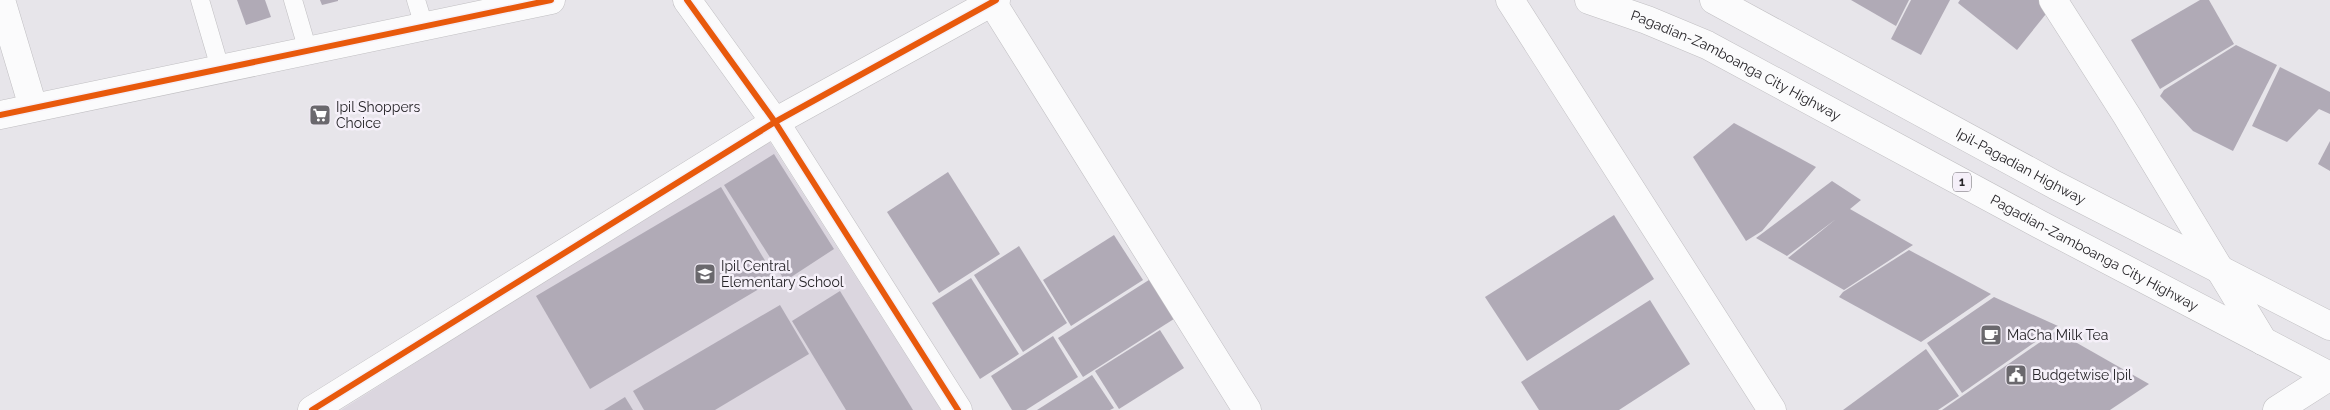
<svg xmlns="http://www.w3.org/2000/svg" width="2330" height="410" font-family="Raleway,sans-serif">
  <style>
    .built { fill: #dbd6df }
    .building { fill: #b0aab6 }
    .lines { fill: none; stroke-linecap: round; stroke-linejoin: round }
    .service-casing { stroke: #c0bfc2; stroke-width: 19 }
    .minor-casing { stroke: #c0bfc2; stroke-width: 29 }
    .tertiary-casing { stroke: #c0bfc2; stroke-width: 29 }
    .primary-casing { stroke: #c0bfc2; stroke-width: 29 }
    .service { stroke: #fbfbfc; stroke-width: 18 }
    .minor { stroke: #fbfbfc; stroke-width: 28 }
    .tertiary { stroke: #fbfbfc; stroke-width: 28 }
    .primary { stroke: #fbfbfc; stroke-width: 28 }
    .cycleway-casing { stroke: #f5f0f9; stroke-width: 9 }
    .cycleway { stroke: #e8590c; stroke-width: 6 }
    .labels { text-anchor: middle; dominant-baseline: central; stroke-width: 5; stroke-linejoin: round; paint-order: stroke }
    .shield { fill: #f5f0f9; stroke: #656267; stroke-width: 1 }
    .shield-label { font-size: 12px; font-weight: bold; fill: #272529 }
    .street-label { font-size: 14px; fill: #272529; stroke: #f5f0f9 }
    .poi-label { font-size: 14px; fill: #272529; stroke: #f5f0f9; text-anchor: start }
  </style>
  <rect width="100%" height="100%" fill="#e7e5ea"/>
  <path class="built" d="M768 139 941 410H341Z"/>
  <g class="building">
    <path d="M237 0H265L271 17 246 25Z"/>
    <path d="M320 0H338V1L322 5Z"/>
    <path d="M1851 0H1909L1896 26Z"/>
    <path d="M1911 0H1950L1921 55 1891 39Z"/>
    <path d="M1960 0H2045L2050 9 2017 50 1958 3Z"/>
    <path d="M2200 0H2209L2234 44 2160 89 2131 40Z"/>
    <path d="M2236 45 2277 65 2233 151 2193 131 2160 96 2164 90Z"/>
    <path d="M2280 67 2330 92V114L2319 109 2287 142 2252 126Z"/>
    <path d="M1734 123 1816 167 1762 231 1746 241 1693 157Z"/>
    <path d="M2330 141V171L2318 164Z"/>
    <path d="M774 154 834 249 785 281 724 185Z"/>
    <path d="M948 172 1000 254 939 293 887 212Z"/>
    <path d="M1832 181 1861 200 1850 209 1913 245 1844 290 1788 258 1836 219 1787 256 1756 238Z"/>
    <path d="M721 187 776 279 590 389 536 296Z"/>
    <path d="M1614 215 1654 279 1527 361 1485 297Z"/>
    <path d="M1114 235 1143 280 1071 326 1043 280Z"/>
    <path d="M1019 246 1067 323 1023 352 974 275Z"/>
    <path d="M1909 250 1991 294 1921 342 1839 297 1843 292Z"/>
    <path d="M971 278 1019 354 980 379 932 303Z"/>
    <path d="M1152 278 1177 317 1083 377 1058 338Z"/>
    <path d="M840 291 913 410H846L792 321Z"/>
    <path d="M1994 297 2058 326 1962 393 1927 343Z"/>
    <path d="M1650 300 1690 364 1619 410H1539L1521 382Z"/>
    <path d="M780 305 809 354 715 410H644L633 391Z"/>
    <path d="M1160 330 1184 368 1119 409 1095 371Z"/>
    <path d="M2056 331 2149 384 2110 410H1942Z"/>
    <path d="M1053 336 1078 377 1026 410H1012L991 376Z"/>
    <path d="M1926 349 1959 396 1938 410H1843Z"/>
    <path d="M1092 375 1114 408 1110 410H1037Z"/>
    <path d="M625 397 633 410H604Z"/>
  </g>
  <g class="lines">
    <g class="service-casing">
      <g id="service">
        <path d="M200 0 220 68"/>
        <path d="M293 0 308 51"/>
        <path d="M416 0 424 26"/>
      </g>
    </g>
    <g class="minor-casing">
      <g id="minor">
        <path d="M1 0 33 107"/>
        <path d="M687 0 775 122 958 410"/>
        <path d="M1510 0 1772 410"/>
        <path d="M2053 0 2127 116 2263 341"/>
        <path d="M992 2 1247 410"/>
        <path d="M312 410 775 122 996 0"/>
        <path d="M2277 410 2330 376"/>
      </g>
    </g>
    <g class="tertiary-casing">
      <path id="tertiary" d="M0 115 551 0"/>
    </g>
    <g class="primary-casing">
      <g id="primary">
        <path id="s1" d="M1589 0 1647 20 1707 45 2039 224 2330 376"/>
        <path id="s2" d="M1714 0 2055 185 2330 326"/>
      </g>
    </g>
    <use href="#service" class="service"/>
    <use href="#minor" class="minor"/>
    <use href="#tertiary" class="tertiary"/>
    <use href="#primary" class="primary"/>
    <g class="cycleway-casing">
      <g id="cycleway">
        <path d="M687 0 775 122 958 410"/>
        <path d="M0 115 551 0"/>
        <path d="M312 410 775 122 996 0"/>
      </g>
    </g>
    <use href="#cycleway" class="cycleway"/>
  </g>
  <defs>
    <g id="supermarket-square" transform="scale(1.125)"><rect x="-9" y="-9" width="18" height="18" rx="4" fill="#6a686d" stroke="#f5f0f9"/><path d="M-6-5.5h2.5l.6 2H6L4.5 2H-2.5L-4.4-4H-6ZM-1.5 3.2a1.3 1.3 0 1 0 .1 0ZM3 3.2a1.3 1.3 0 1 0 .1 0Z" fill="#fff"/></g>
    <g id="school-square" transform="scale(1.125)"><rect x="-9" y="-9" width="18" height="18" rx="4" fill="#6a686d" stroke="#f5f0f9"/><path d="M0-5L7-2L0 1L-7-2ZM-4 1L0 2.5L4 1V4Q0 6-4 4Z" fill="#fff"/></g>
    <g id="cafe-square" transform="scale(1.125)"><rect x="-9" y="-9" width="18" height="18" rx="4" fill="#6a686d" stroke="#f5f0f9"/><path d="M-5.5-4.5H6V0H3Q3 3.5 0 3.5H-2.5Q-5.5 3.5-5.5 0ZM3-3.2v2h1.7v-2ZM-6 4.5H4V6H-6Z" fill="#fff"/></g>
    <g id="civic-square" transform="scale(1.125)"><rect x="-9" y="-9" width="18" height="18" rx="4" fill="#6a686d" stroke="#f5f0f9"/><path d="M-.6-6.5H3V-4.5H.6V-3L4-1V1h2V6H-6V1h2V-1L-.6-3ZM-1.2 2.5V6h2.4V2.5Z" fill="#fff"/></g>
  </defs>
  <g fill-rule="evenodd">
    <use href="#supermarket-square" x="320" y="115"/>
    <use href="#school-square" x="705" y="274"/>
    <use href="#cafe-square" x="1991" y="335"/>
    <use href="#civic-square" x="2016" y="375"/>
  </g>
  <g class="labels">
    <rect class="shield" x="1953" y="172.5" width="18" height="19" rx="4"/>
    <g class="shield-label">
      <text x="1962" y="182">1</text>
    </g>
    <g class="street-label">
      <text stroke="none"><textPath href="#s1" startOffset="161">Pagadian-Zamboanga City Highway</textPath></text>
      <text stroke="none"><textPath href="#s2" startOffset="349">Ipil-Pagadian Highway</textPath></text>
      <text stroke="none"><textPath href="#s1" startOffset="566">Pagadian-Zamboanga City Highway</textPath></text>
    </g>
    <g class="poi-label">
      <text x="336" y="107">Ipil Shoppers<tspan x="336" dy="16">Choice</tspan></text>
      <text x="721" y="266">Ipil Central<tspan x="721" dy="16">Elementary School</tspan></text>
      <text x="2007" y="335">MaCha Milk Tea</text>
      <text x="2032" y="375">Budgetwise Ipil</text>
    </g>
  </g>
</svg>
